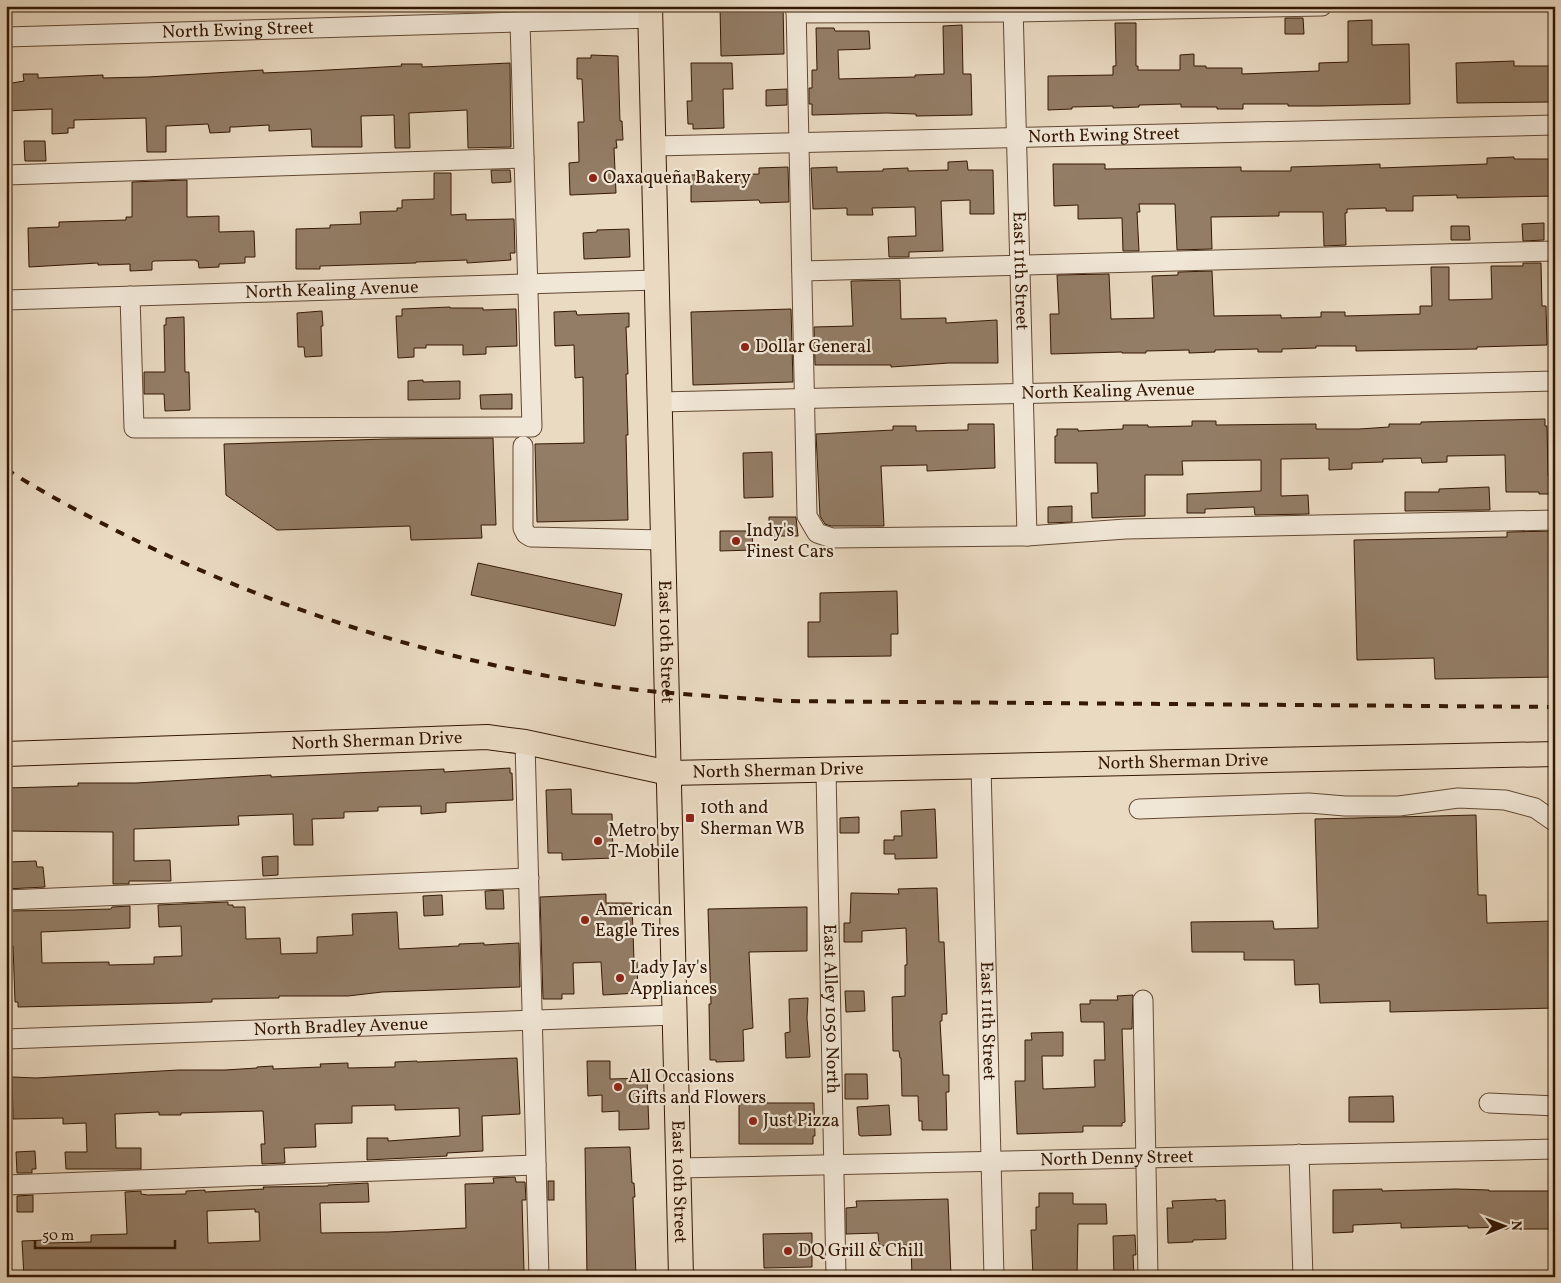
<svg xmlns="http://www.w3.org/2000/svg" width="1561" height="1283" font-family="Vollkorn,serif">
  <style>
    .building { fill: #937d66; stroke: #341803; fill-rule: evenodd }
    .lines { fill: none; stroke-linecap: round; stroke-linejoin: round }
    .minor-casing { stroke: #624833; stroke-width: 21 }
    .major-casing { stroke: #341803; stroke-width: 26 }
    .minor { stroke: #f1e7d7; stroke-width: 19 }
    .major { stroke: #eadac2; stroke-width: 24 }
    .rail { stroke: #341803; stroke-width: 4; stroke-dasharray: 9 9; stroke-linecap: butt }
    .poi-dot { fill: #8f2418; stroke: #f1e7d7; stroke-width: 2 }
    .labels { text-anchor: middle; dominant-baseline: central; stroke-width: 4.5; stroke-linejoin: round; paint-order: stroke }
    .street-label { font-size: 18px; fill: #341803; stroke: #f1e7d7 }
    .poi-label { font-size: 18px; fill: #341803; stroke: #f1e7d7; text-anchor: start }
  </style>
  <rect width="100%" height="100%" fill="#eadac2"/>
  <filter id="stains"><feTurbulence type="fractalNoise" baseFrequency=".004" numOctaves="4"/><feColorMatrix values="0 0 0 0 .2 0 0 0 0 .09 0 0 0 0 .02 0 0 0 .5 -.17"/></filter>
  <radialGradient id="worn" r=".72"><stop offset=".6" stop-color="#630" stop-opacity="0"/><stop offset="1" stop-color="#630" stop-opacity=".3"/></radialGradient>
  <g class="building">
    <path d="M720 6H783L784 54 721 56Z"/>
    <path d="M1285 18H1303L1304 34H1285Z"/>
    <path d="M1372 20V45L1409 44 1410 104 1320 106H1288V104H1243V109H1217V107H1181V104L1139 105V107L1113 108V106L1072 107V109L1048 110V76L1113 75V66H1116L1115 23H1136V66H1138V70H1180V55L1194 54V66H1206V68H1242V74L1319 71V63L1348 62V21Z"/>
    <path d="M962 25 963 74H971L972 115 916 116V114L886 113 812 115V104H809V88H812V70H817L816 28H834L835 31H869L870 49 838 50 839 79 915 77V75L944 74 943 26Z"/>
    <path d="M591 55 618 56 620 121H622L623 140H616L617 148H614L616 193 570 195 569 163 579 162 578 122H584L582 79H577V58H591Z"/>
    <path d="M1514 61V66H1550V102L1457 103 1456 63Z"/>
    <path d="M510 63 511 147 468 148 467 110 409 113 410 148H395L394 115 361 116 362 147H312L311 129 269 131V125L234 127H230V132L210 133 208 124 166 126V152H147L146 118 74 120V128H68V133L52 134V109L6 111V84L24 81 23 74H38V78L103 75V78L148 77 263 70V73L309 71 402 66 401 64H422V67Z"/>
    <path d="M691 63H732L733 89H723L724 128 693 129V124H688L687 101H692Z"/>
    <path d="M787 89V105L766 106V90Z"/>
    <path d="M24 141H45L46 161H25Z"/>
    <path d="M1514 157V159H1555V196L1457 198V195L1413 196V211H1386V208L1347 209V213H1345L1346 245 1324 246 1323 212H1279V216L1211 217 1212 249 1177 250 1175 204H1139L1140 212H1137L1139 251H1123L1122 218 1078 219V205L1054 206 1053 164H1105V169L1241 167V171H1291V167L1356 165 1380 164V168L1487 164V158Z"/>
    <path d="M967 161 968 170H993L994 214H970V200L941 201 943 251 909 252V257H889L888 237 916 236 915 207 872 208 873 215H847V208L813 209 811 168 837 167V172L883 171V169L908 168V171L948 170V162Z"/>
    <path d="M788 167 789 202 760 203 759 200 691 202V175L759 174V168Z"/>
    <path d="M491 170H510L511 182 492 183Z"/>
    <path d="M434 173H451V215L466 214V220L514 219 515 253H510L511 260 467 263V260L416 262V263L320 266V269H296V229L330 228V225L361 224 360 212 397 211V208H402V200L434 199Z"/>
    <path d="M187 180V217L219 216V232L254 231 255 257H245V263L219 264V267L199 268 198 261H196V260L154 261 152 262V270L130 271V264L98 265V263L29 267 28 228 59 227V222L126 220V217H132V182Z"/>
    <path d="M1544 223V240L1523 241 1522 224Z"/>
    <path d="M1451 226H1469L1470 240H1451Z"/>
    <path d="M629 229 630 257 584 259 583 233 597 232V230Z"/>
    <path d="M1523 263H1541L1542 306H1546L1547 345 1477 347V349L1356 351V346H1316V348L1282 349V352H1258V349L1215 350V352L1189 353V350L1146 351V353H1122V352L1051 354 1050 314H1059L1057 275 1109 274 1111 319 1154 318 1152 276 1178 275V272L1212 271 1214 316 1281 315V318L1321 317V312H1345V316L1420 314V306H1432L1431 267H1449V300L1492 299 1491 266H1523Z"/>
    <path d="M900 280 901 319 946 318V323L997 320 998 363H949L891 367V365H815L814 327 853 326 851 281Z"/>
    <path d="M450 307V308H483V310L516 309 517 346 486 347V354L463 355V345H426V348H414V357L398 358 396 316H402V309Z"/>
    <path d="M791 309 793 382 693 385 691 312Z"/>
    <path d="M322 311 323 326H321L322 356 305 357 304 347H298L297 313Z"/>
    <path d="M576 311 577 315 629 313V327H626L628 374H626L628 435H626L628 520 537 522 535 444 584 443 583 377 575 378 574 345 555 346 554 312Z"/>
    <path d="M184 317 185 372H189L190 410 165 411 164 394H144V372H165L164 325H166V318Z"/>
    <path d="M423 380V382L460 381V399L408 400V381Z"/>
    <path d="M512 394V409H481L480 395Z"/>
    <path d="M1545 419V426H1547L1548 475H1555V494H1539V492H1506L1505 455 1447 456V462L1422 463 1421 458 1383 459V462L1352 463V469L1329 470V458L1281 459V496L1308 495 1309 514 1255 515 1254 507 1205 509V513H1187V494L1261 491V460L1182 461 1183 475H1145V516L1092 518 1091 493H1098L1097 463H1055V436H1057V429H1078V431L1123 429V425H1148V427L1192 426V421H1216V425L1316 424V429H1359L1389 427V424H1421V422Z"/>
    <path d="M968 424H994L995 468 927 471V465L881 466 884 526H831L825 524 820 516 816 434 893 430V426H916V431L968 430Z"/>
    <path d="M493 438 496 525H481L482 538 411 540 410 526 277 530 226 495 224 444 387 439Z"/>
    <path d="M772 452 773 497 744 498 743 453Z"/>
    <path d="M1489 487 1490 510 1405 511V492H1439V489Z"/>
    <path d="M1072 506V522L1048 523V507Z"/>
    <path d="M769 517H796L798 536H769Z"/>
    <path d="M720 531H752L753 550 720 551Z"/>
    <path d="M1555 531V677L1435 679 1434 658 1357 660 1354 540 1507 537V532Z"/>
    <path d="M478 563 622 594 615 626 471 595Z"/>
    <path d="M897 591 898 634H891V656L808 657V622H820V593Z"/>
    <path d="M510 768V773H512L513 800 446 803V812L421 814V806L378 807V811L344 812V818L312 819 313 845H294L293 814 238 816 239 825 134 829V861L170 860 171 881H129V884H113V832L7 831 6 788 78 786V783H136L271 775V777L354 773 444 769V772Z"/>
    <path d="M571 789 572 814H612L613 858 562 860V853H548L546 790Z"/>
    <path d="M935 809 937 858 895 859V854H884V840H894V836H902L901 811Z"/>
    <path d="M1476 815 1478 895H1486L1487 923 1553 921 1555 1008 1390 1012V1001L1320 1003 1319 984 1295 985 1294 960H1244V952H1192L1191 922 1273 921 1274 929 1318 928 1315 819Z"/>
    <path d="M859 817V833H840V818Z"/>
    <path d="M278 856V875L263 876 262 857Z"/>
    <path d="M36 861 37 867H43L45 887 6 889V868H8L9 862Z"/>
    <path d="M932 888H937L939 942H944L947 1014H942V1021H940L943 1075H949V1092H946L947 1130H922V1121H919L918 1096H902L901 1058H900L899 1051H893L892 997 905 996V965H907L906 928 862 931V942H844V923H850L851 893 899 894 898 889Z"/>
    <path d="M503 890 504 909H486L485 891Z"/>
    <path d="M606 894V903H632L634 961H637L638 993 603 995 601 962 573 963 574 994H562V999H543L540 897Z"/>
    <path d="M442 895 443 915 424 916 423 896Z"/>
    <path d="M228 902V905H233V907H245L246 939 280 938 281 954 317 953V937L353 935 352 914 397 912 399 949 459 946V944L484 943V945L519 943 520 987 382 992 348 996H279V998L212 999V1002L184 1003 18 1007V1002H15L13 946H11V932H8L6 911 73 910 111 909 112 907 130 906V928L41 932 42 963 109 962V965L154 964V957L182 956 181 926 159 927 158 905Z"/>
    <path d="M807 907V951L749 952 753 1028 743 1030 744 1061 716 1062V1060H710L709 1004H711L708 909Z"/>
    <path d="M845 991H864L865 1011 846 1012Z"/>
    <path d="M1133 995 1132 1029H1122L1125 1122 1122 1123V1126H1083V1132L1017 1134 1015 1081H1025V1040H1032L1031 1033 1063 1032V1056H1042L1043 1089 1095 1087 1094 1060H1105L1104 1022H1081L1080 1004H1090V1000H1118L1117 996Z"/>
    <path d="M808 998 807 1018 810 1057 786 1058 785 1033 790 1032 789 999Z"/>
    <path d="M517 1058 520 1114 482 1116 483 1151 447 1153V1156L367 1160V1138H388V1141L460 1136 459 1108 395 1110V1105L352 1106V1123L315 1124 316 1147 284 1148 285 1163 262 1164 261 1144H265L263 1111 181 1113V1115H159V1112L115 1114 116 1148H141V1169H66L65 1152H87L86 1123 63 1124V1118L13 1119 12 1077 36 1078 179 1070H225L257 1068V1067L273 1066V1069L321 1067 320 1064 348 1063V1068L395 1067V1062L417 1061V1062Z"/>
    <path d="M587 1061H610V1079L647 1078 649 1129 619 1130V1111L602 1112V1095L588 1096Z"/>
    <path d="M845 1074H867L868 1099H845Z"/>
    <path d="M739 1093H766L767 1103H814L815 1136H813V1144H739Z"/>
    <path d="M1393 1096 1394 1122H1349V1097Z"/>
    <path d="M889 1105 891 1135 861 1136 859 1135 857 1107Z"/>
    <path d="M630 1147 632 1183H634L635 1197H633L636 1276 587 1277 585 1148Z"/>
    <path d="M35 1151 36 1169H32V1173H17L16 1152Z"/>
    <path d="M515 1177 516 1182H525L526 1200H522L524 1272 469 1273 468 1271 324 1277H24L22 1241 47 1240V1243L91 1242V1235L127 1234 125 1192 141 1191V1194L148 1195 186 1194V1191L205 1190V1192L264 1189 263 1187 328 1186V1185L368 1183 369 1202 320 1203 321 1233 388 1232 466 1228 465 1184 494 1183 493 1178ZM255 1209V1212H259L260 1241 208 1243 207 1211Z"/>
    <rect x="548" y="1181" width="6" height="19"/>
    <path d="M1382 1189V1191L1456 1189 1489 1190V1191H1554L1555 1229H1502V1227L1468 1228V1226L1401 1228V1223L1353 1225V1232L1333 1233V1190Z"/>
    <path d="M1039 1193H1073V1204H1106L1107 1224H1078L1077 1277H1033L1031 1230H1036V1207H1039Z"/>
    <path d="M33 1195V1212H17V1196Z"/>
    <path d="M948 1199 951 1277H912L911 1245 879 1246 878 1233 846 1234V1208L857 1207 856 1201Z"/>
    <path d="M1216 1199V1201L1225 1200 1226 1239 1193 1240V1242L1168 1243 1167 1208H1173L1172 1201Z"/>
    <path d="M812 1233V1267L764 1268 763 1234Z"/>
    <path d="M1135 1235 1136 1255H1133L1134 1277H1114L1113 1236Z"/>
  </g>
  <g class="lines">
    <g class="minor-casing">
      <g id="minor">
        <path d="M796 6 807 516 817 533 832 538 1027 536 1126 529 1555 520"/>
        <path id="s1" d="M1013 6 1027 536"/>
        <path d="M796 13 1013 12 1322 6"/>
        <path id="s2" d="M6 37 651 18"/>
        <path id="s3" d="M654 146 1555 125"/>
        <path d="M6 175 524 158"/>
        <path d="M802 271 1555 251"/>
        <path d="M130 296 134 428 532 427 520 22"/>
        <path id="s4" d="M6 300 657 280"/>
        <path id="s5" d="M660 402 1555 381"/>
        <path d="M523 446V528L526 534 531 537 663 540"/>
        <path d="M525 742 539 1277"/>
        <path id="s6" d="M981 766 994 1277"/>
        <path id="s7" d="M826 770 836 1277"/>
        <path d="M1139 809 1309 803 1345 806H1399L1458 798 1505 800 1535 808 1555 822"/>
        <path d="M6 900 529 878"/>
        <path d="M1143 1000 1148 1277"/>
        <path id="s8" d="M6 1039 675 1015"/>
        <path d="M1489 1103 1555 1106"/>
        <path d="M1299 1154 1303 1277"/>
        <path id="s9" d="M678 1168 1555 1149"/>
        <path d="M6 1185 536 1165"/>
      </g>
    </g>
    <g class="major-casing">
      <g id="major">
        <path id="s10" d="M650 6 681 1277"/>
        <path id="s11" d="M6 754 487 737 525 742 669 773 1555 754"/>
      </g>
    </g>
    <use href="#minor" class="minor"/>
    <use href="#major" class="major"/>
    <path class="rail" d="M6 469C43 493 82 513 121 533 270 608 429 658 594 684 656 694 719 696 782 701L1555 707"/>
  </g>
  <g class="poi-dot">
    <circle cx="593" cy="178" r="5"/>
    <circle cx="745" cy="347" r="5"/>
    <circle cx="736" cy="541" r="5"/>
    <rect x="685" y="813" width="10" height="10" rx="2.5"/>
    <circle cx="598" cy="841" r="5"/>
    <circle cx="585" cy="920" r="5"/>
    <circle cx="620" cy="978" r="5"/>
    <circle cx="618" cy="1087" r="5"/>
    <circle cx="753" cy="1121" r="5"/>
    <circle cx="788" cy="1251" r="5"/>
  </g>
  <g class="labels">
    <g class="street-label">
      <text stroke="none"><textPath href="#s2" startOffset="232">North Ewing Street</textPath></text>
      <text stroke="none"><textPath href="#s3" startOffset="450">North Ewing Street</textPath></text>
      <text stroke="none"><textPath href="#s1" startOffset="265">East 11th Street</textPath></text>
      <text stroke="none"><textPath href="#s4" startOffset="326">North Kealing Avenue</textPath></text>
      <text stroke="none"><textPath href="#s5" startOffset="448">North Kealing Avenue</textPath></text>
      <text stroke="none"><textPath href="#s10" startOffset="636">East 10th Street</textPath></text>
      <text stroke="none"><textPath href="#s11" startOffset="371">North Sherman Drive</textPath></text>
      <text stroke="none"><textPath href="#s11" startOffset="1181">North Sherman Drive</textPath></text>
      <text stroke="none"><textPath href="#s11" startOffset="776">North Sherman Drive</textPath></text>
      <text stroke="none"><textPath href="#s7" startOffset="239">East Alley 1050 North</textPath></text>
      <text stroke="none"><textPath href="#s6" startOffset="255">East 11th Street</textPath></text>
      <text stroke="none"><textPath href="#s8" startOffset="335">North Bradley Avenue</textPath></text>
      <text stroke="none"><textPath href="#s9" startOffset="439">North Denny Street</textPath></text>
      <text stroke="none"><textPath href="#s10" startOffset="1176">East 10th Street</textPath></text>
    </g>
    <g class="poi-label">
      <text x="603" y="178">Oaxaqueña Bakery</text>
      <text x="755" y="347">Dollar General</text>
      <text x="746" y="531">Indy's<tspan x="746" dy="21">Finest Cars</tspan></text>
      <text x="700" y="808">10th and<tspan x="700" dy="21">Sherman WB</tspan></text>
      <text x="608" y="831">Metro by<tspan x="608" dy="21">T-Mobile</tspan></text>
      <text x="595" y="910">American<tspan x="595" dy="21">Eagle Tires</tspan></text>
      <text x="630" y="968">Lady Jay's<tspan x="630" dy="21">Appliances</tspan></text>
      <text x="628" y="1077">All Occasions<tspan x="628" dy="21">Gifts and Flowers</tspan></text>
      <text x="763" y="1121">Just Pizza</text>
      <text x="798" y="1251">DQ Grill &amp; Chill</text>
    </g>
  </g>
  <rect width="1561" height="1283" fill="none" stroke="#eadac2" stroke-width="25"/>
  <rect x="8" y="8" width="1546" height="1268" fill="none" stroke="#341803" stroke-width="2.5"/>
  <rect x="12" y="12" width="1536" height="1258" fill="none" stroke="#341803"/>
  <g transform="translate(1504 1226) rotate(89)" stroke="#f1e7d7" stroke-width="4" paint-order="stroke">
  <path d="M0-4L9 19L0 12L-9 19Z" fill="#341803"/>
  <text y="-8" font-size="14" font-weight="bold" text-anchor="middle" fill="#341803">N</text>
  </g>
  <path d="M35 1240v8h140v-8" fill="none" stroke="#341803" stroke-width="2.5"/>
  <text x="42" y="1240" font-size="15" fill="#341803" stroke="#f1e7d7" stroke-width="4" paint-order="stroke">50 m</text>
  <rect width="100%" height="100%" filter="url(#stains)"/>
  <rect width="100%" height="100%" fill="url(#worn)"/>
</svg>
